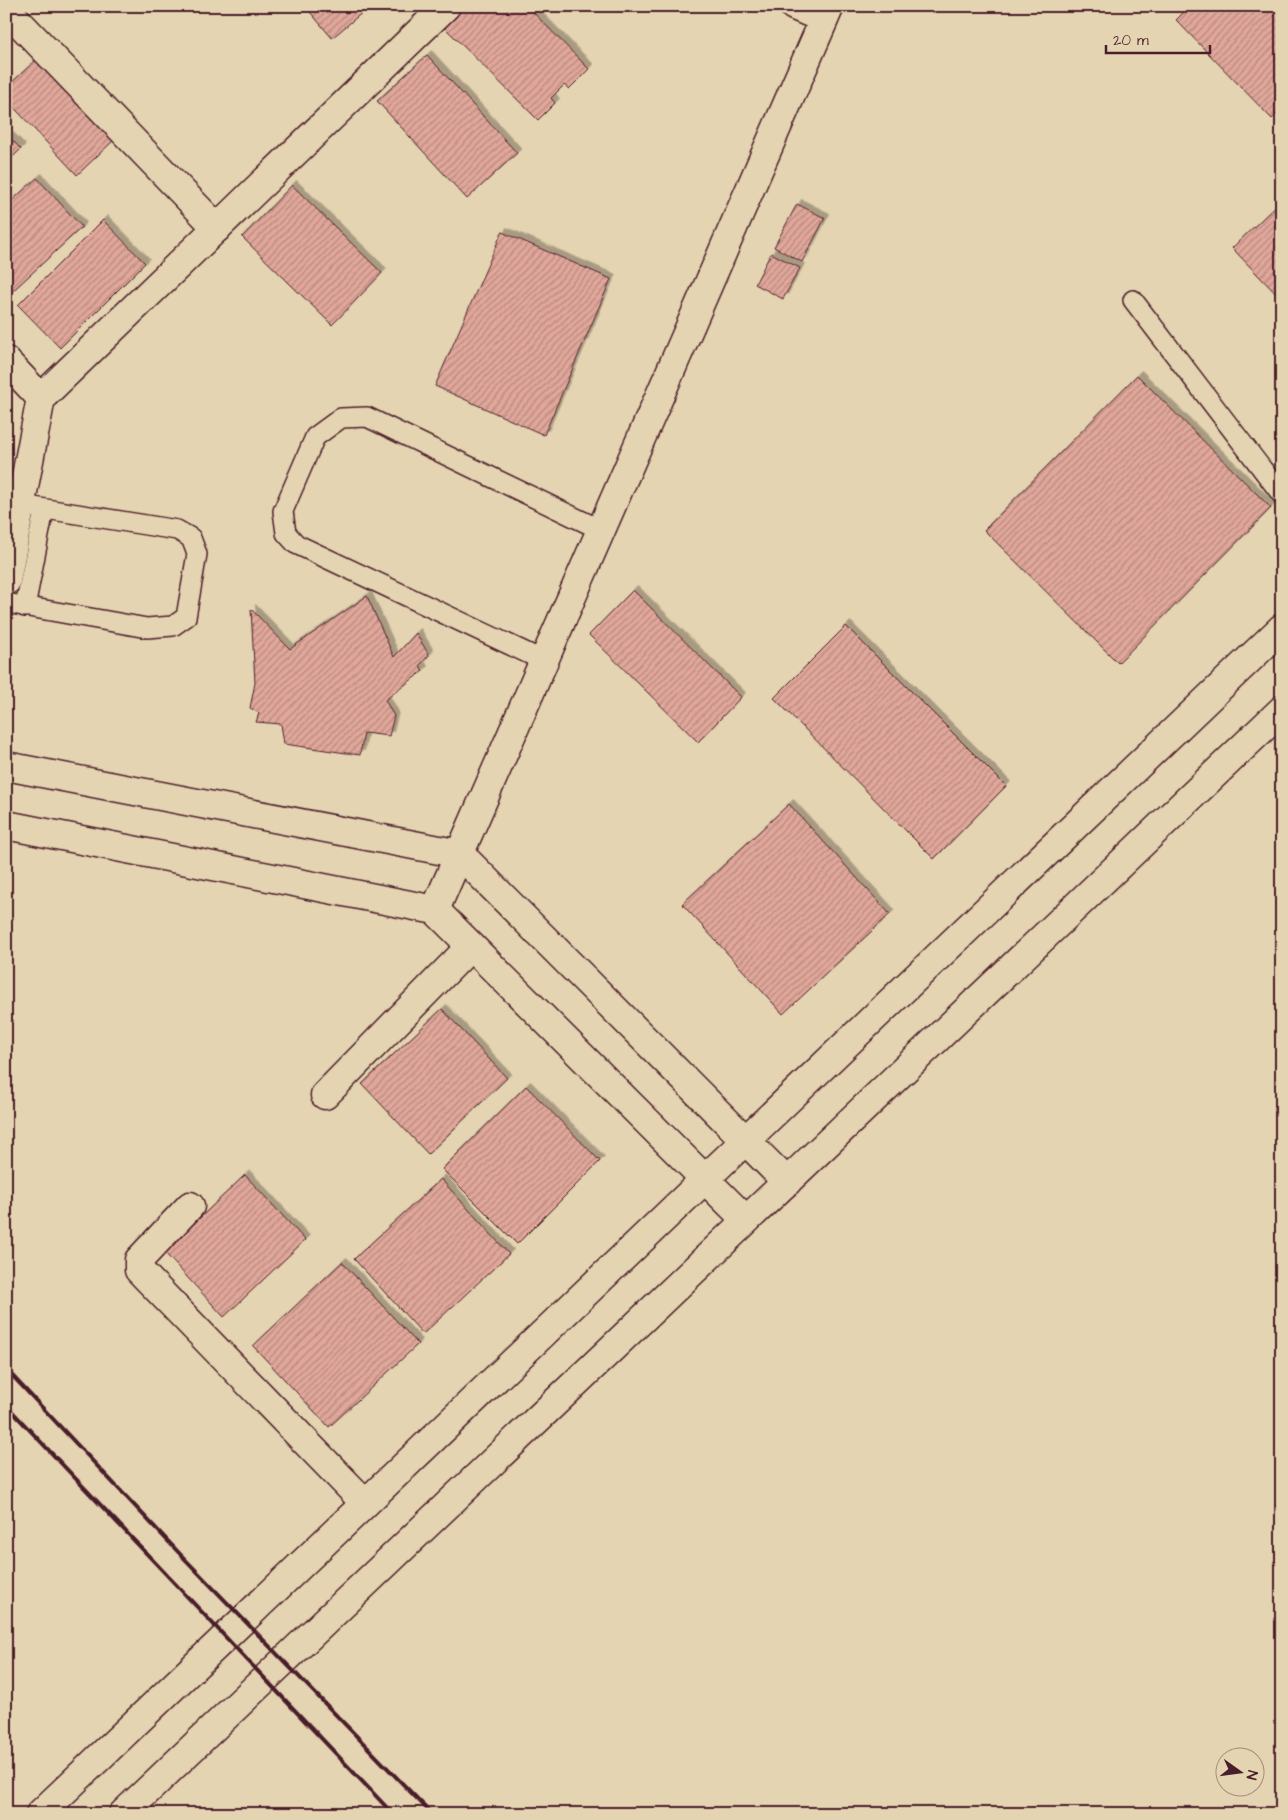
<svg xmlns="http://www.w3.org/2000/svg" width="1288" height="1820" font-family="'Architects Daughter',sans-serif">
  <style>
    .building { fill: url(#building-hatch); stroke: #4a1f2b; filter: url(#shadow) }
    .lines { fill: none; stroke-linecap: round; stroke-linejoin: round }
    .service-casing { stroke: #4a1f2b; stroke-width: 22 }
    .minor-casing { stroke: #4a1f2b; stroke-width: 31 }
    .tertiary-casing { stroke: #4a1f2b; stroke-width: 31 }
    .service { stroke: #e5d4b1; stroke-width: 19 }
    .minor { stroke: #e5d4b1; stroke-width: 28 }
    .tertiary { stroke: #e5d4b1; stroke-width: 28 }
    .rail { stroke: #4a1f2b; stroke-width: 4 }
  </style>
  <defs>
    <pattern id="building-hatch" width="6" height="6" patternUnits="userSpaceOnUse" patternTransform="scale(1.25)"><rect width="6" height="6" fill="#e0a79a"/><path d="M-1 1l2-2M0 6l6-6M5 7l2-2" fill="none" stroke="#b8877e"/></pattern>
    <filter id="shadow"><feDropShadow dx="4.5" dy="-4.5" stdDeviation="0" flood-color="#0004"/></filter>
  </defs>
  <rect width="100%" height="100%" fill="#e5d4b1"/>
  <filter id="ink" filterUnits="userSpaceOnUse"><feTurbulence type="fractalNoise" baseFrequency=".02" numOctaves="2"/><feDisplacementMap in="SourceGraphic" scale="10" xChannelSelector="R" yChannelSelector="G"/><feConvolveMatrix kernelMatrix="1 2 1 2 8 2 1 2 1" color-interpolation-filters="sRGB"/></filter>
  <g filter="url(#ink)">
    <g class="building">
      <path d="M305 6H370L332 38Z"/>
      <path d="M462 6H527L589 69 569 89 564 85 551 98 555 103 538 120 443 26Z"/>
      <path d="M1190 6H1282V109L1272 119 1176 20Z"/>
      <path d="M41 55 117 137 77 175 6 99V88Z"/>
      <path d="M427 55 517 153 467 199 377 101Z"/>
      <path d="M6 134 21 149 6 163Z"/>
      <path d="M37 178 82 227 6 297V206Z"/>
      <path d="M292 185 382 273 332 325 242 237Z"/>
      <path d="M1282 200V300L1232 248Z"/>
      <path d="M797 204 825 218 802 262 774 247Z"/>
      <path d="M103 220 145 263 60 348 18 305Z"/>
      <path d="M502 232 611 279 544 435 435 386Z"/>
      <path d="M771 253 800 268 783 299 755 284Z"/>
      <path d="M1137 375 1271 508 1118 663 984 530Z"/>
      <path d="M633 590 741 697 698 742 589 635Z"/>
      <path d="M367 596 394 657 416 633 429 655 420 665 423 671 385 700 394 716 389 736 364 733 360 755 284 744 281 724 256 722 259 713 250 708 255 683 251 609 290 649Z"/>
      <path d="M846 626 1006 786 934 859 774 698Z"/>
      <path d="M789 804 890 914 783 1014 682 904Z"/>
      <path d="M442 1009 507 1078 428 1154 362 1084Z"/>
      <path d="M526 1086 600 1161 517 1244 442 1169Z"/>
      <path d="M245 1175 305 1240 224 1317 164 1252Z"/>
      <path d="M441 1179 509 1254 423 1334 354 1259Z"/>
      <path d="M342 1262 418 1344 329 1427 253 1346Z"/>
    </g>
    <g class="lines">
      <g class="service-casing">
        <g id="service">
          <path d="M1133 300 1282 495"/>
          <path d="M6 603 147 628 173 626 186 617 197 554 191 538 177 530 21 505"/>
          <path d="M25 607 44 510"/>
          <path d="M544 661 296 544 286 533 283 511 315 437 341 418 367 417 601 530"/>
        </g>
      </g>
      <g class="minor-casing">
        <g id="minor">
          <path d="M794 6 824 19"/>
          <path d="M6 9 217 228"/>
          <path d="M6 361 41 398 6 581"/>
          <path d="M41 398 446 6"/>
          <path d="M435 910 830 6"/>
          <path d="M325 1095 471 946"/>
          <path d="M190 1206 139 1260V1270L365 1503"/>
        </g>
      </g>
      <g class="tertiary-casing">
        <g id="tertiary">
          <path d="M6 766 460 854 787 1182"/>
          <path d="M6 825 435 910 746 1220"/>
          <path d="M40 1814 1282 628"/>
          <path d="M123 1814 1282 710"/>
        </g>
      </g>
      <use href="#service" class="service"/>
      <use href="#minor" class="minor"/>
      <use href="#tertiary" class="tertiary"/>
      <g class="rail">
        <path d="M6 1369 181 1555 432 1814"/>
        <path d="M6 1405 393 1814"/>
      </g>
    </g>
  </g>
  <rect width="1288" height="1820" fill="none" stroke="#e5d4b1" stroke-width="25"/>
  <rect x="12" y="12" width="1263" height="1795" fill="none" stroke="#4a1f2b" stroke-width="2" filter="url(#ink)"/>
  <g transform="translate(1240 1772) rotate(104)"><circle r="24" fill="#e5d4b1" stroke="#a78c7b"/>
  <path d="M0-4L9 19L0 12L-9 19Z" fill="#4a1f2b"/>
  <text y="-8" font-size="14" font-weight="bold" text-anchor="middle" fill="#4a1f2b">N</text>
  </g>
  <path d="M1106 45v8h104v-8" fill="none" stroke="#4a1f2b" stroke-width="2.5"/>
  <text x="1113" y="45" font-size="15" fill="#4a1f2b" stroke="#e5d4b1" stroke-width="4" paint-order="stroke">20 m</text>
</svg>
